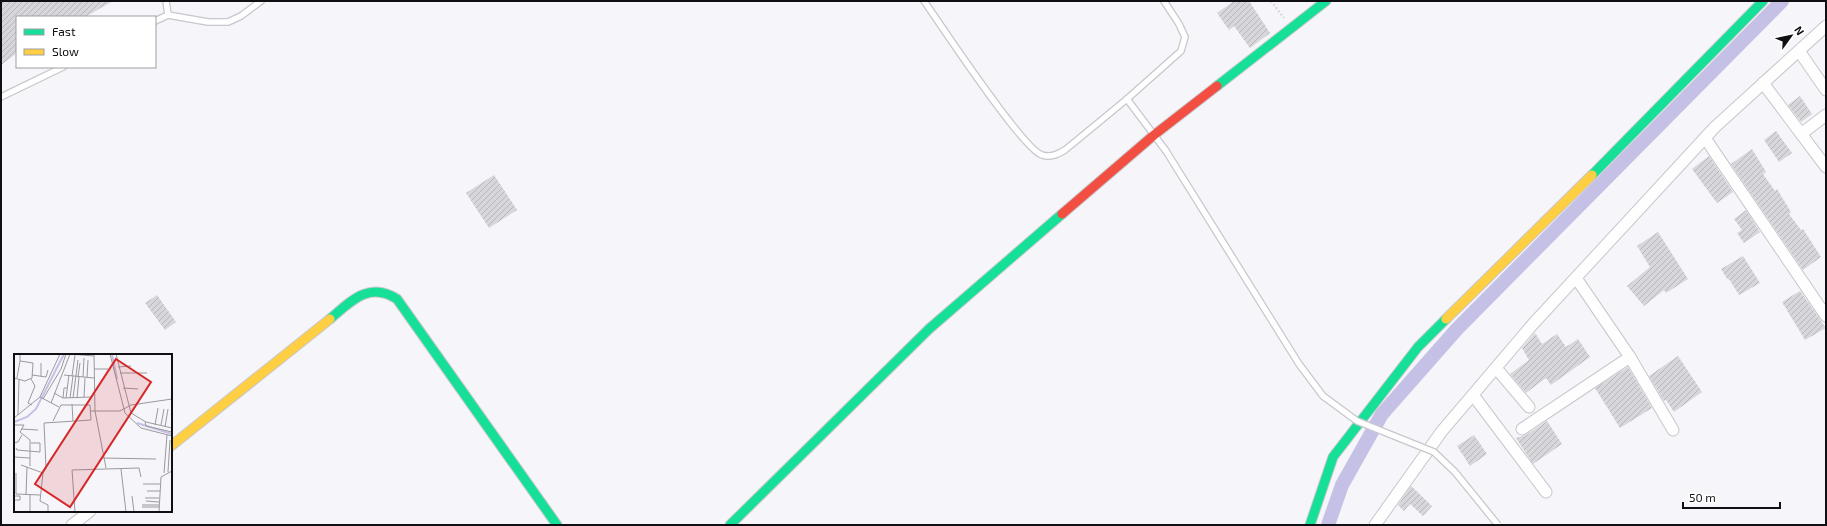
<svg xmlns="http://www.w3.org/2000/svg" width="1827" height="526" font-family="'Exo 2',sans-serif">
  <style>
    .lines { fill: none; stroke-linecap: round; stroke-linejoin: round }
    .canal { stroke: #c5c1e6; stroke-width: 14 }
    .building { fill: url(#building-hatch) }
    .lane-casing { stroke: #c7c7cc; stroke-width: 8 }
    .street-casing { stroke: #c7c7cc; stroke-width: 13 }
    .fast-casing { stroke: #c7c7cc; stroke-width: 11 }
    .slow-casing { stroke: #c7c7cc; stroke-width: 11 }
    .jam-casing { stroke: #c7c7cc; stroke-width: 11 }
    .path { stroke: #dbdbdd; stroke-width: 2.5; stroke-dasharray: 2 2; stroke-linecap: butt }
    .lane { stroke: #fefefe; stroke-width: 5.5 }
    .street { stroke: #fefefe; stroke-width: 11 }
    .fast { stroke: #16e098; stroke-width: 9 }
    .slow { stroke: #ffcf43; stroke-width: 9 }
    .jam { stroke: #f24e42; stroke-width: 9 }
    .lane-bridge-casing { stroke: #c7c7cc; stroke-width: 8; stroke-linecap: butt }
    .lane-bridge { stroke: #fefefe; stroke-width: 5.5 }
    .inset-river { fill: none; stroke: #c5c1e6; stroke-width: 2 }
    .inset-road { fill: none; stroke: #99999e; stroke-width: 1 }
    .view { fill: #d62828; fill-opacity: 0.15; stroke: #d62828; stroke-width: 2 }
    .inset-edge { fill: none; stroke: #101014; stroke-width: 2 }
  </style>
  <defs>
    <pattern id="building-hatch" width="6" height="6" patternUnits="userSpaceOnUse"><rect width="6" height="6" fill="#d6d6db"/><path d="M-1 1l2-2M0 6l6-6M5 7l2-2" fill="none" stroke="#b7b7bb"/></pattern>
  </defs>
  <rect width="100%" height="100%" fill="#f5f5fa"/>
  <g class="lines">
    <path class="canal" d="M1328 525 1342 485 1382 414 1457 329 1782 1"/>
  </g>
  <g class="building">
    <path d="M1 1H113L85 17H17V53L1 65Z"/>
    <path d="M1234 1H1249L1270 33 1250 48 1234 26 1229 30 1217 13Z"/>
    <path d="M1800 96 1812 114 1801 122 1788 105Z"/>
    <path d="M1776 131 1792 153 1779 162 1764 140Z"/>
    <path d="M1752 149 1766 172 1763 174 1775 191 1777 189 1791 212 1789 214 1801 230 1803 229 1821 257 1803 270 1731 164Z"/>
    <path d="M1709 156 1733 192 1717 203 1692 169Z"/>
    <path d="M494 175 517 210 489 228 466 193Z"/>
    <path d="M1746 210 1760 232 1744 243 1737 233 1742 230 1734 219Z"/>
    <path d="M1658 232 1688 279 1666 293 1664 290 1644 306 1627 286 1650 267 1637 246Z"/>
    <path d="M1743 256 1760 283 1739 295 1729 279 1728 280 1721 269Z"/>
    <path d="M1800 291 1826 328 1805 340 1782 302Z"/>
    <path d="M157 295 176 322 165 330 145 303Z"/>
    <path d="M1535 333 1542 344 1557 334 1566 347 1578 339 1590 357 1551 385 1546 378 1526 393 1510 374 1529 360 1522 348Z"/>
    <path d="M1678 356 1702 392 1674 412 1666 400 1664 401 1649 376Z"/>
    <path d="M1628 367 1652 408 1620 428 1595 388Z"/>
    <path d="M1547 421 1562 444 1533 464 1516 438 1526 435Z"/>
    <path d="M1474 435 1487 454 1470 466 1457 446Z"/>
    <path d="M1411 486 1432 506 1423 516 1410 504 1404 511 1398 505Z"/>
  </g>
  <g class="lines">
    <g class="lane-casing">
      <g id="lane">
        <path d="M166 1 168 15"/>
        <path d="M924 1C941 25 1023 150 1042 155 1051 158 1058 154 1065 150L1127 99 1181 51 1185 37 1179 24 1164 1"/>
        <path d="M155 21 168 15 208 22H228L241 16 261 1"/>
        <path d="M1 97 63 67"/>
        <path d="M1127 99 1166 151"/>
      </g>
    </g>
    <g class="street-casing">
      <g id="street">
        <path d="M1799 51 1826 90"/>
        <path d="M1763 83 1826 167"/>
        <path d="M1801 134 1826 115"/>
        <path d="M1705 138 1826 316"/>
        <path d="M1576 278 1630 357 1673 430"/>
        <path d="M1496 368 1529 407"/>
        <path d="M1473 395 1546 492"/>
        <path d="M1522 429 1630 357"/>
        <path d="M72 525 90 511"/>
        <path d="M1375 525 1442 431 1533 324 1715 127 1826 26"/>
      </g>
    </g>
    <g class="fast-casing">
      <g id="fast">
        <path d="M1217 86 1326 1"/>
        <path d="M1592 175 1763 1"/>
        <path d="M330 319C351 301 369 281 397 299L557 525"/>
        <path d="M730 525 929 329 1062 214"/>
        <path d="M1310 525 1333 457 1418 347 1446 319"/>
      </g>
    </g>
    <g class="slow-casing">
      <g id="slow">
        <path d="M1446 319 1592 175"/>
        <path d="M171 446 330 319"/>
      </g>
    </g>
    <g class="jam-casing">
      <path id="jam" d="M1062 214 1154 135 1217 86"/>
    </g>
    <path class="path" d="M1271 1 1284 18"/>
    <use href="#lane" class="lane"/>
    <use href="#street" class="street"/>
    <use href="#fast" class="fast"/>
    <use href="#slow" class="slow"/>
    <use href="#jam" class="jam"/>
    <g class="lane-bridge-casing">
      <path id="lane-bridge" d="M1166 151 1299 364 1323 396 1357 421 1434 452 1455 472 1498 525"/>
    </g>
    <use href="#lane-bridge" class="lane-bridge"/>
  </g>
  <g transform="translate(14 354)">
    <rect width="158" height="158" fill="#f5f5fa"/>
    <path class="inset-river" d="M98 0 103 25M0 68 13 63 22 55 50 0M123 69 158 80"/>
    <path class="inset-road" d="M56 0 80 2M80 0 81 57 92 114M96 0 111 59 127 74 158 82M102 0 117 59 132 68 158 74M104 13 117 12M80 15H94M106 19H133M18 21 32 23 34 16M50 21 80 24M27 22V9M58 22 61 1M64 23 66 9M69 23 70 4M0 24 11 27 18 24 19 9 6 7V0M3 24 6 7M73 24 74 6M17 25 21 32 14 49 18 51M109 34 124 35M40 39 49 44 77 43M26 43 45 53M70 43 71 24M49 44 50 34H53M52 44 55 21M56 44 59 22M59 44 64 6M63 44 65 23M29 45 47 15 52 0M37 49 56 0M58 50 59 67M77 57H106L117 51 158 45M4 61 5 25M0 64 26 43 46 0M131 68 132 72 158 78M0 71H10L6 78 16 86V112M141 71 144 54M147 71 150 55M151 73 154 55M7 75 24 76M0 89 4 88 8 81M2 94 3 96 26 98V89H17M0 103 16 104M89 104 142 105M7 111 29 119M107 115 112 158M154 118 156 86M2 119V140L26 141M150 119 153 81M129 130H146M133 137H146M12 141 13 113M0 142H6V146H0M118 142 120 158M131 144H145M132 147 145 148M128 151H145M128 153H145M16 158V141M34 158V151L26 147 29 119 32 114 30 69 77 66 76 51H47L39 67M61 158 58 116 125 114 127 123M145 158 147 123 158 117"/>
    <path class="view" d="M102 5 137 28 56 153 21 130Z"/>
    <rect width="158" height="158" class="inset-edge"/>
  </g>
  <rect width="1827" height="526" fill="none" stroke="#101014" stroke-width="4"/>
  <rect x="16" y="16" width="140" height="52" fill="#ffffff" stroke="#9f9fa1"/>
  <rect x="24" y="29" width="20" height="6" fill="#16e098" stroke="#9f9fa1"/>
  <text x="52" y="36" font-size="12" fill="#101014">Fast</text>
  <rect x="24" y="49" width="20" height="6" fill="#ffcf43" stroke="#9f9fa1"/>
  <text x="52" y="56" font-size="12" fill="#101014">Slow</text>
  <g transform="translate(1791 36) rotate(57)" stroke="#ffffff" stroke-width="3" paint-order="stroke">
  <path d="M0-3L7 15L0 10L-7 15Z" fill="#101014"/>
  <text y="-6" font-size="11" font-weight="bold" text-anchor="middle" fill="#101014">N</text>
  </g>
  <path d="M1683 502v6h97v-6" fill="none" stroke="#101014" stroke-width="2"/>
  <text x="1689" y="502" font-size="12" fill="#101014" stroke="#ffffff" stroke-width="3" paint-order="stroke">50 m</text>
</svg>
